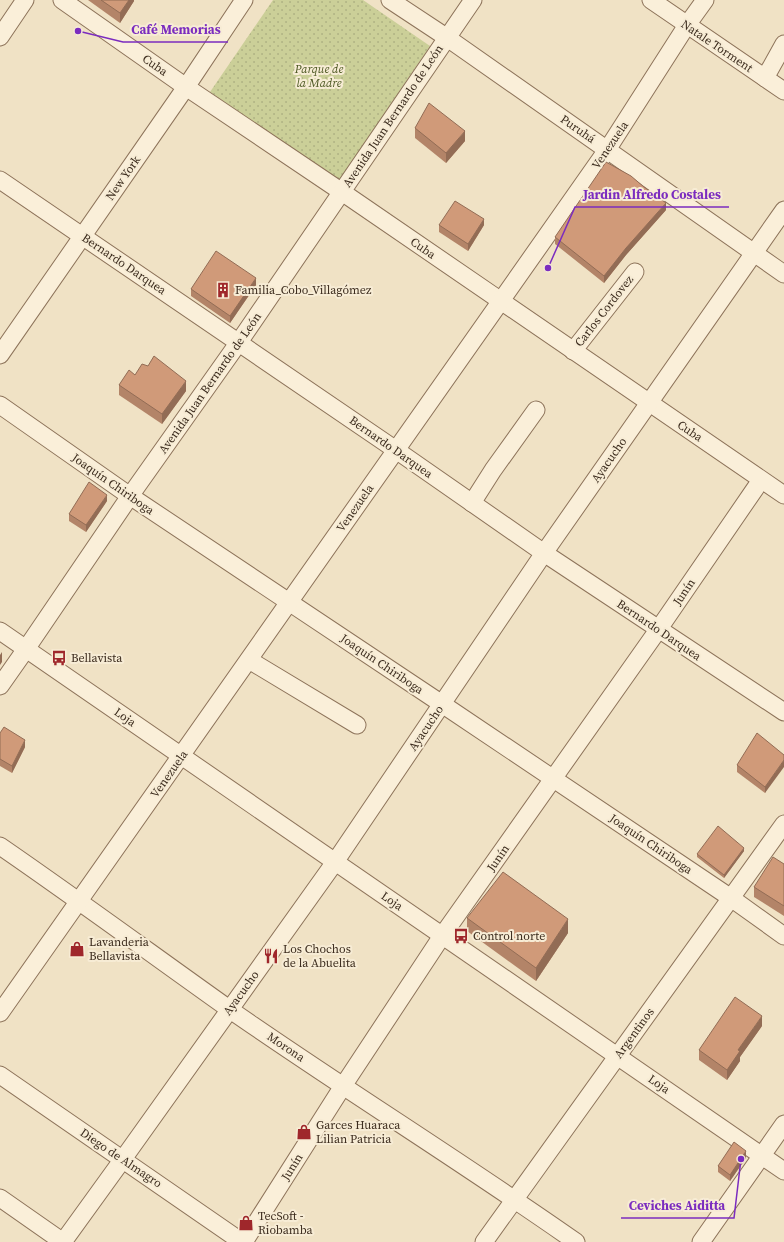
<svg xmlns="http://www.w3.org/2000/svg" width="784" height="1242" font-family="'Source Serif 4',serif">
  <style>
    .park { fill: url(#park-dots) }
    .lines { fill: none; stroke-linecap: round; stroke-linejoin: round }
    .street-casing { stroke: #8d735a; stroke-width: 19 }
    .street { stroke: #faefd9; stroke-width: 17 }
    .wall { fill: #b38468 }
    .shaded-wall { fill: #926c55 }
    .building { fill: #d09a79; stroke: #926c55 }
    .labels { text-anchor: middle; dominant-baseline: central; stroke-width: 4; stroke-linejoin: round; paint-order: stroke }
    .street-label { font-size: 12px; fill: #3c2c1e; stroke: #f7ecd5 }
    .park-label { font-size: 12px; font-style: italic; fill: #4e5924; stroke: #f7ecd5 }
    .poi-label { font-size: 12px; fill: #3c2c1e; stroke: #f7ecd5; text-anchor: start }
    .leader { fill: none; stroke: #7b2cbf; stroke-width: 1.5 }
    .callout-dot { fill: #7b2cbf; stroke: #f7ecd5; stroke-width: 1.5 }
    .callout-label { font-size: 13px; text-anchor: middle; font-weight: bold; fill: #7b2cbf; stroke: #f7ecd5; stroke-width: 4; stroke-linejoin: round; paint-order: stroke }
  </style>
  <defs>
    <pattern id="park-dots" width="8" height="8" patternUnits="userSpaceOnUse"><rect width="8" height="8" fill="#cbcf98"/><path d="M2 2h.1M6 6h.1" fill="none" stroke="#afb283" stroke-width="1.8" stroke-linecap="round"/></pattern>
  </defs>
  <rect width="100%" height="100%" fill="#f0e2c5"/>
  <path class="park" d="M273 0H363L430 46 339 181 210 92Z"/>
  <g class="lines">
    <g class="street-casing">
      <g id="street">
        <path d="M62 0 186 87 342 192 784 495"/>
        <path d="M390 0 446 37 784 274"/>
        <path d="M651 0 784 91"/>
        <path d="M0 37 25 0"/>
        <path d="M765 78 784 44"/>
        <path d="M0 180 396 450 544 553 784 712"/>
        <path d="M573 351 635 272"/>
        <path d="M0 355 186 87 244 0"/>
        <path d="M0 405 130 496 442 704 731 898 784 936"/>
        <path d="M472 503 493 470 536 410"/>
        <path d="M0 631 784 1171"/>
        <path d="M249 660 357 725"/>
        <path d="M0 686 26 649 130 496 239 342 473 0"/>
        <path d="M0 846C77 899 153 955 229 1009 344 1089 462 1162 576 1242"/>
        <path d="M0 1013 607 150 687 25 705 0"/>
        <path d="M0 1075 242 1242"/>
        <path d="M0 1198 63 1242"/>
        <path d="M63 1242 123 1159 335 862 544 553 784 210"/>
        <path d="M244 1242 343 1086 442 936 658 630 761 480"/>
        <path d="M484 1242 784 824"/>
        <path d="M701 1242 784 1124"/>
      </g>
    </g>
    <use href="#street" class="street"/>
  </g>
  <g class="wall">
    <path d="M88 0H134V1L120 23Z"/>
    <path d="M415 128 465 141 446 163 415 138Z"/>
    <path d="M666 210 626 255 604 283 555 244V237Z"/>
    <path d="M439 225H484L468 251 439 232Z"/>
    <path d="M256 285 230 323 191 296V289Z"/>
    <path d="M135 375 186 391 162 424 119 395V385Z"/>
    <path d="M107 501 86 532 69 521V514Z"/>
    <path d="M0 733 25 747 12 773 0 766Z"/>
    <path d="M784 755 765 793 737 772V765Z"/>
    <path d="M744 851 724 878 697 857V854Z"/>
    <path d="M784 864V916L754 897V887Z"/>
    <path d="M467 918 568 933 536 981 467 931Z"/>
    <path d="M762 1026 740 1057V1061L727 1080 699 1060V1050Z"/>
    <path d="M746 1158 730 1181 718 1172V1166Z"/>
  </g>
  <g class="shaded-wall">
    <path d="M129 0H134V1L120 23V13Z"/>
    <path d="M465 131V141L446 163V153Z"/>
    <path d="M666 203V210L626 255 604 283V276L626 248Z"/>
    <path d="M484 219V225L468 251V244Z"/>
    <path d="M256 278V285L230 323V316Z"/>
    <path d="M186 381V391L162 424V414Z"/>
    <path d="M107 495V501L86 532V525Z"/>
    <path d="M2 652V662L0 665V655Z"/>
    <path d="M25 740V747L12 773V766Z"/>
    <path d="M784 760V767L765 793V787Z"/>
    <path d="M744 848V851L724 878V875Z"/>
    <path d="M568 919V933L536 981V968Z"/>
    <path d="M762 1016V1026L740 1057V1061L727 1080V1070L738 1050Z"/>
    <path d="M746 1151V1158L730 1181V1175Z"/>
  </g>
  <g class="building">
    <path d="M101 0H129L120 13Z"/>
    <path d="M429 103 465 131 446 153 415 128Z"/>
    <path d="M606 162 631 176 644 187 666 203 626 248 604 276 555 237Z"/>
    <path d="M455 201 484 219 468 244 439 225Z"/>
    <path d="M216 251 256 278 230 316 191 289Z"/>
    <path d="M154 356 186 381 162 414 119 385 129 370 135 375 142 364 148 366Z"/>
    <path d="M89 482 107 495 86 525 69 514Z"/>
    <path d="M4 727 25 740 12 766 0 759V733Z"/>
    <path d="M757 733 784 755V760L765 787 737 765Z"/>
    <path d="M718 826 744 848 724 875 697 854Z"/>
    <path d="M773 857 784 864V906L754 887Z"/>
    <path d="M503 872 568 919 536 968 467 918Z"/>
    <path d="M735 997 762 1016 738 1050 740 1051 727 1070 699 1050Z"/>
    <path d="M734 1142 746 1151 730 1175 718 1166Z"/>
  </g>
  <defs>
    <g id="building-bare" transform="scale(1.2)"><path d="M-4-6H4V6H1V3H-1V6H-4ZM-2.5-4.3h1.7v1.8h-1.7ZM.8-4.3h1.7v1.8H.8ZM-2.5-1h1.7V.8h-1.7ZM.8-1h1.7V.8H.8Z" fill="#9f272b" stroke="#f7ecd5" stroke-width="2.5" paint-order="stroke"/></g>
    <g id="bus-bare" transform="scale(1.2)"><path d="M-5-6H5V4H4V6H2V4H-2V6H-4V4H-5ZM-3.5-4V0h7V-4ZM-3.5 1.2v1.5H-2V1.2ZM2 1.2v1.5H3.5V1.2Z" fill="#9f272b" stroke="#f7ecd5" stroke-width="2.5" paint-order="stroke"/></g>
    <g id="shop-bare" transform="scale(1.2)"><path d="M-5-2.5h2.3a2.7 3.5 0 0 1 5.4 0H5L5.5 6h-11ZM-1.5-2.5h3a1.5 2.3 0 0 0-3 0Z" fill="#9f272b" stroke="#f7ecd5" stroke-width="2.5" paint-order="stroke"/></g>
    <g id="restaurant-bare" transform="scale(1.2)"><path d="M-5-6h1v4h1v-4h1v4h1v-4h1v5L-1.5 .5V6h-2V.5L-5-1ZM5-6V6H3V1.5H1.5Q1.5-4 5-6Z" fill="#9f272b" stroke="#f7ecd5" stroke-width="2.5" paint-order="stroke"/></g>
  </defs>
  <g fill-rule="evenodd">
    <use href="#building-bare" x="223" y="290"/>
    <use href="#bus-bare" x="59" y="658"/>
    <use href="#bus-bare" x="461" y="936"/>
    <use href="#shop-bare" x="77" y="949"/>
    <use href="#restaurant-bare" x="271" y="956"/>
    <use href="#shop-bare" x="304" y="1132"/>
    <use href="#shop-bare" x="246" y="1223"/>
  </g>
  <g class="labels">
    <g class="street-label">
      <text transform="translate(717 46) rotate(34)">Natale Torment</text>
      <text transform="translate(155 65) rotate(35)">Cuba</text>
      <text transform="translate(393 116) rotate(-56)">Avenida Juan Bernardo de León</text>
      <text transform="translate(578 129) rotate(35)">Puruhá</text>
      <text transform="translate(610 145) rotate(-56)">Venezuela</text>
      <text transform="translate(123 178) rotate(-55)">New York</text>
      <text transform="translate(423 248) rotate(35)">Cuba</text>
      <text transform="translate(124 264) rotate(34)">Bernardo Darquea</text>
      <text transform="translate(604 311) rotate(-52)">Carlos Cordovez</text>
      <text transform="translate(210 383) rotate(-55)">Avenida Juan Bernardo de León</text>
      <text transform="translate(690 431) rotate(34)">Cuba</text>
      <text transform="translate(391 447) rotate(35)">Bernardo Darquea</text>
      <text transform="translate(609 460) rotate(-55)">Ayacucho</text>
      <text transform="translate(113 484) rotate(35)">Joaquín Chiriboga</text>
      <text transform="translate(355 508) rotate(-55)">Venezuela</text>
      <text transform="translate(684 592) rotate(-56)">Junín</text>
      <text transform="translate(659 630) rotate(34)">Bernardo Darquea</text>
      <text transform="translate(382 664) rotate(34)">Joaquín Chiriboga</text>
      <text transform="translate(125 717) rotate(35)">Loja</text>
      <text transform="translate(426 728) rotate(-56)">Ayacucho</text>
      <text transform="translate(169 774) rotate(-55)">Venezuela</text>
      <text transform="translate(651 844) rotate(34)">Joaquín Chiriboga</text>
      <text transform="translate(498 858) rotate(-55)">Junín</text>
      <text transform="translate(392 901) rotate(34)">Loja</text>
      <text transform="translate(241 993) rotate(-54)">Ayacucho</text>
      <text transform="translate(634 1033) rotate(-54)">Argentinos</text>
      <text transform="translate(286 1047) rotate(34)">Morona</text>
      <text transform="translate(659 1084) rotate(35)">Loja</text>
      <text transform="translate(121 1158) rotate(34)">Diego de Almagro</text>
      <text transform="translate(292 1167) rotate(-58)">Junín</text>
    </g>
    <g class="park-label">
      <text x="319" y="69">Parque de<tspan x="319" dy="14">la Madre</tspan></text>
    </g>
    <g class="poi-label">
      <text x="235" y="290">Familia_Cobo_Villagómez</text>
      <text x="71" y="658">Bellavista</text>
      <text x="473" y="936">Control norte</text>
      <text x="89" y="942">Lavanderia<tspan x="89" dy="14">Bellavista</tspan></text>
      <text x="283" y="949">Los Chochos<tspan x="283" dy="14">de la Abuelita</tspan></text>
      <text x="316" y="1125">Garces Huaraca<tspan x="316" dy="14">Lilian Patricia</tspan></text>
      <text x="258" y="1216">TecSoft -<tspan x="258" dy="14">Riobamba</tspan></text>
    </g>
  </g>
  <path class="leader" d="M78 31L123 42H228M548 268L575 207H729M741 1159L734 1218H621"/>
  <g class="callout-dot">
    <circle cx="78" cy="31" r="4"/>
    <circle cx="548" cy="268" r="4"/>
    <circle cx="741" cy="1159" r="4"/>
  </g>
  <g class="callout-label">
    <text x="176" y="34">Café Memorias</text>
    <text x="652" y="199">Jardin Alfredo Costales</text>
    <text x="677" y="1210">Ceviches Aiditta</text>
  </g>
</svg>
